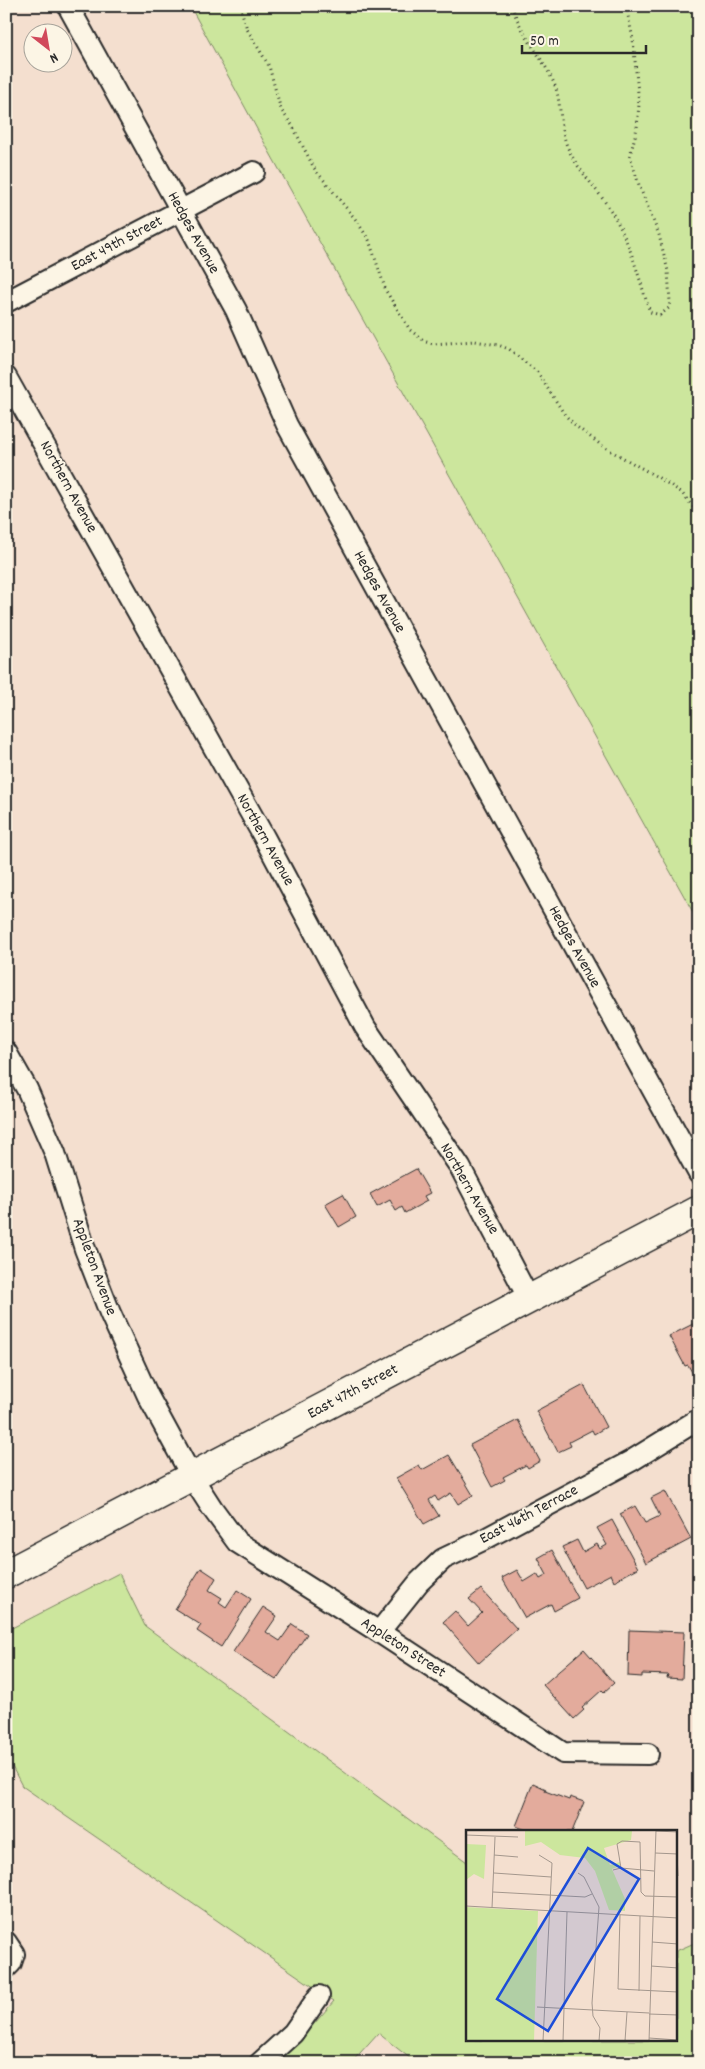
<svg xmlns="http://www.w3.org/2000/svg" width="705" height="2069" font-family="Dekko,sans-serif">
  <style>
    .green { fill: #cce69d; stroke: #7c8864 }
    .building { fill: #e3ab9c; stroke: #2b2b2b }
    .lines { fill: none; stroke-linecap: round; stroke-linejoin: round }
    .minor-casing { stroke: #2b2b2b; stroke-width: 24 }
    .secondary-casing { stroke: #2b2b2b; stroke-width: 31 }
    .path { stroke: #2b2b2b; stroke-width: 3; stroke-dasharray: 1 4; stroke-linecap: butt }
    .minor { stroke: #fcf5e5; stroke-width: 20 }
    .secondary { stroke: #fcf5e5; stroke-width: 28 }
    .labels { text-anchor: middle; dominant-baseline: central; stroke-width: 4; stroke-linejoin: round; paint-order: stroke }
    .street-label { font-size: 16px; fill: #2b2b2b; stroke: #fcf5e5 }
    .inset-road { fill: none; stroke: #a4978d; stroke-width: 1 }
    .view { fill: #1d4ed8; fill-opacity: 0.15; stroke: #1d4ed8; stroke-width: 2.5 }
    .inset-edge { fill: none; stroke: #2b2b2b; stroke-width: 2.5 }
  </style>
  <rect width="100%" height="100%" fill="#f4dfcf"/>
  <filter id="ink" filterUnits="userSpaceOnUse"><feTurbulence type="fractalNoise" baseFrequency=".02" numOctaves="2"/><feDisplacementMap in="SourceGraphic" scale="10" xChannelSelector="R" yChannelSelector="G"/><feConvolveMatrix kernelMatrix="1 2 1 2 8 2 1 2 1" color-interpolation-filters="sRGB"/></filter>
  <g filter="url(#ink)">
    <g class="green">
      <path d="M190 6H699V923L270 153Z"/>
      <path d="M119 1573 145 1626 467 1862 468 2040H676V1951L699 1941V2063H416L378 2033 351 2063H276L301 2039 334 2001 22 1786 6 1755V1631Z"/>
    </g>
    <g class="building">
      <path d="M416 1169 430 1193 424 1196 427 1201 405 1213 402 1207 396 1211 390 1200 377 1207 370 1194Z"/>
      <path d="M343 1194 356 1217 339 1227 325 1204Z"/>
      <path d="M699 1321V1371L693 1374 688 1365 685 1366 669 1336Z"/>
      <path d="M584 1385 606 1427 594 1434 592 1430 569 1442 571 1446 558 1452 536 1411Z"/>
      <path d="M518 1420 540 1461 528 1468 526 1465 503 1477 505 1480 492 1487 470 1445Z"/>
      <path d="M449 1455 473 1495 458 1504 451 1493 438 1501 435 1496 429 1500 439 1516 424 1524 396 1478 419 1465 422 1470Z"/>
      <path d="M665 1491 691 1539 646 1563 620 1514 635 1506 645 1523 660 1516 651 1498Z"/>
      <path d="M612 1520 638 1568 614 1581 611 1574 584 1588 562 1547 577 1540 583 1552 597 1544 600 1549 607 1545 597 1528Z"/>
      <path d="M552 1550 578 1598 554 1611 551 1604 525 1618 502 1578 517 1570 524 1582 537 1574 540 1579 547 1575 538 1558Z"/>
      <path d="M201 1568 216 1578 209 1590 222 1598 219 1602 226 1607 237 1590 251 1599 221 1647 197 1631 201 1625 175 1609Z"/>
      <path d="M481 1589 517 1629 479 1663 443 1622 455 1611 468 1626 482 1613 469 1599Z"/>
      <path d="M263 1607 277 1616 266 1632 280 1641 292 1624 307 1634 276 1680 233 1652Z"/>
      <path d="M629 1630 684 1632 682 1679 667 1678 668 1675 642 1674V1677L628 1676Z"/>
      <path d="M584 1649 614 1683 604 1692 602 1690 582 1708 584 1710 574 1719 543 1685Z"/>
      <path d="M533 1783 546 1789 545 1791 569 1800 570 1797 584 1802 572 1832H531L516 1826Z"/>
    </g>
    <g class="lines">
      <g class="minor-casing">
        <g id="minor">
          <path d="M68 6 236 310 287 425 699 1174"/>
          <path d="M6 302 254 172"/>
          <path d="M6 377 264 837 365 1027 460 1167 529 1299"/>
          <path d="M6 1052 27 1089 55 1153 85 1249 110 1313 148 1396 192 1477 212 1508 237 1542 379 1632 563 1753 648 1754"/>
          <path d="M379 1632 419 1582 443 1559 483 1540 631 1461 699 1419"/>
          <path d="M6 1942 14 1954 11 1963 6 1968"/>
          <path d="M260 2063 293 2033 319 1996"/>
        </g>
      </g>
      <g class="secondary-casing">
        <path id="secondary" d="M6 1574 699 1210"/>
      </g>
      <g class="path">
        <path d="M240 6 247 29 269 66 281 110 292 125 314 168 356 220 369 240 386 291 410 330 426 342 433 344 475 341 498 345 509 349 537 372 565 415 577 427 604 447 659 478 681 492 695 509 699 517"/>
        <path d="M512 6C521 35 542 56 554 83 562 103 559 126 567 146 578 172 600 191 614 216 632 247 639 279 650 312L660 315 669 308 670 302 668 271 659 235 639 185 630 156 637 128 639 104 633 39 626 6"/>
      </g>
      <use href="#minor" class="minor"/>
      <use href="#secondary" class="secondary"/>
    </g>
  </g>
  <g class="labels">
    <g class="street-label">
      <text transform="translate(193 233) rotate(61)">Hedges Avenue</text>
      <text transform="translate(117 244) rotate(-28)">East 49th Street</text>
      <text transform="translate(68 487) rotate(61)">Northern Avenue</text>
      <text transform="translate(379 592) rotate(61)">Hedges Avenue</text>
      <text transform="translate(265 840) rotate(61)">Northern Avenue</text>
      <text transform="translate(574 947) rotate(61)">Hedges Avenue</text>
      <text transform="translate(469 1189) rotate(60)">Northern Avenue</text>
      <text transform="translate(94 1267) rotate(70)">Appleton Avenue</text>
      <text transform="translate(353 1392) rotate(-28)">East 47th Street</text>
      <text transform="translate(529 1515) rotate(-28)">East 46th Terrace</text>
      <text transform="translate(403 1648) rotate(33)">Appleton Street</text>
    </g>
  </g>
  <g transform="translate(466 1830)">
    <rect width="211" height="211" fill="#f4dfcf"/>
    <path d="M59 0 166 1 165 10 138 18 144 35 154 32V36L146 39 159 69V81L143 80 129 41 119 28 94 25 75 12 59 16ZM0 14 20 15 18 49 8 44 0 50ZM0 77 72 81 68 211H0Z" fill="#cce69d"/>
    <path class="inset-road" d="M190 1 212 2M0 5 52 7M189 23 212 24M211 24 212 46M28 25 52 27M73 25 86 33 77 211M155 38 151 14 156 11 174 12 175 62 179 66 212 67M147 40 155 38 188 41M28 43 85 47M112 43 118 47 133 77 126 173 127 186 134 198 133 211M27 62 119 67 126 64M0 76 212 88M26 78 29 7M154 85 152 159 212 162M186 112 212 114M185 136 212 138M173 161 174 86M71 177 183 183M183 184 212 185M183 208 212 210M97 211 101 82M159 211 161 182M183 211 190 0"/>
    <path class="view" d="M122 18 173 49 82 201 31 169Z"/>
    <rect width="211" height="211" class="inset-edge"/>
  </g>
  <rect width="705" height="2069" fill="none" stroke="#fcf5e5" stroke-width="25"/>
  <rect x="12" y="12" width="680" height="2044" fill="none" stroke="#2b2b2b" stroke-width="2" filter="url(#ink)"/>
  <g transform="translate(48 48) rotate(149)"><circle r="24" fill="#fcf5e5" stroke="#a8a49b"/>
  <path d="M0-4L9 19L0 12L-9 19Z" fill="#d1495b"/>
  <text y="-8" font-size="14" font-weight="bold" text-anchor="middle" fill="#2b2b2b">N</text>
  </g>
  <path d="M522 45v8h124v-8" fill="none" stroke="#2b2b2b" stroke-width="2.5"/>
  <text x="530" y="45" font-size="15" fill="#2b2b2b" stroke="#fcf5e5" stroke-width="4" paint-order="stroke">50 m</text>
</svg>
